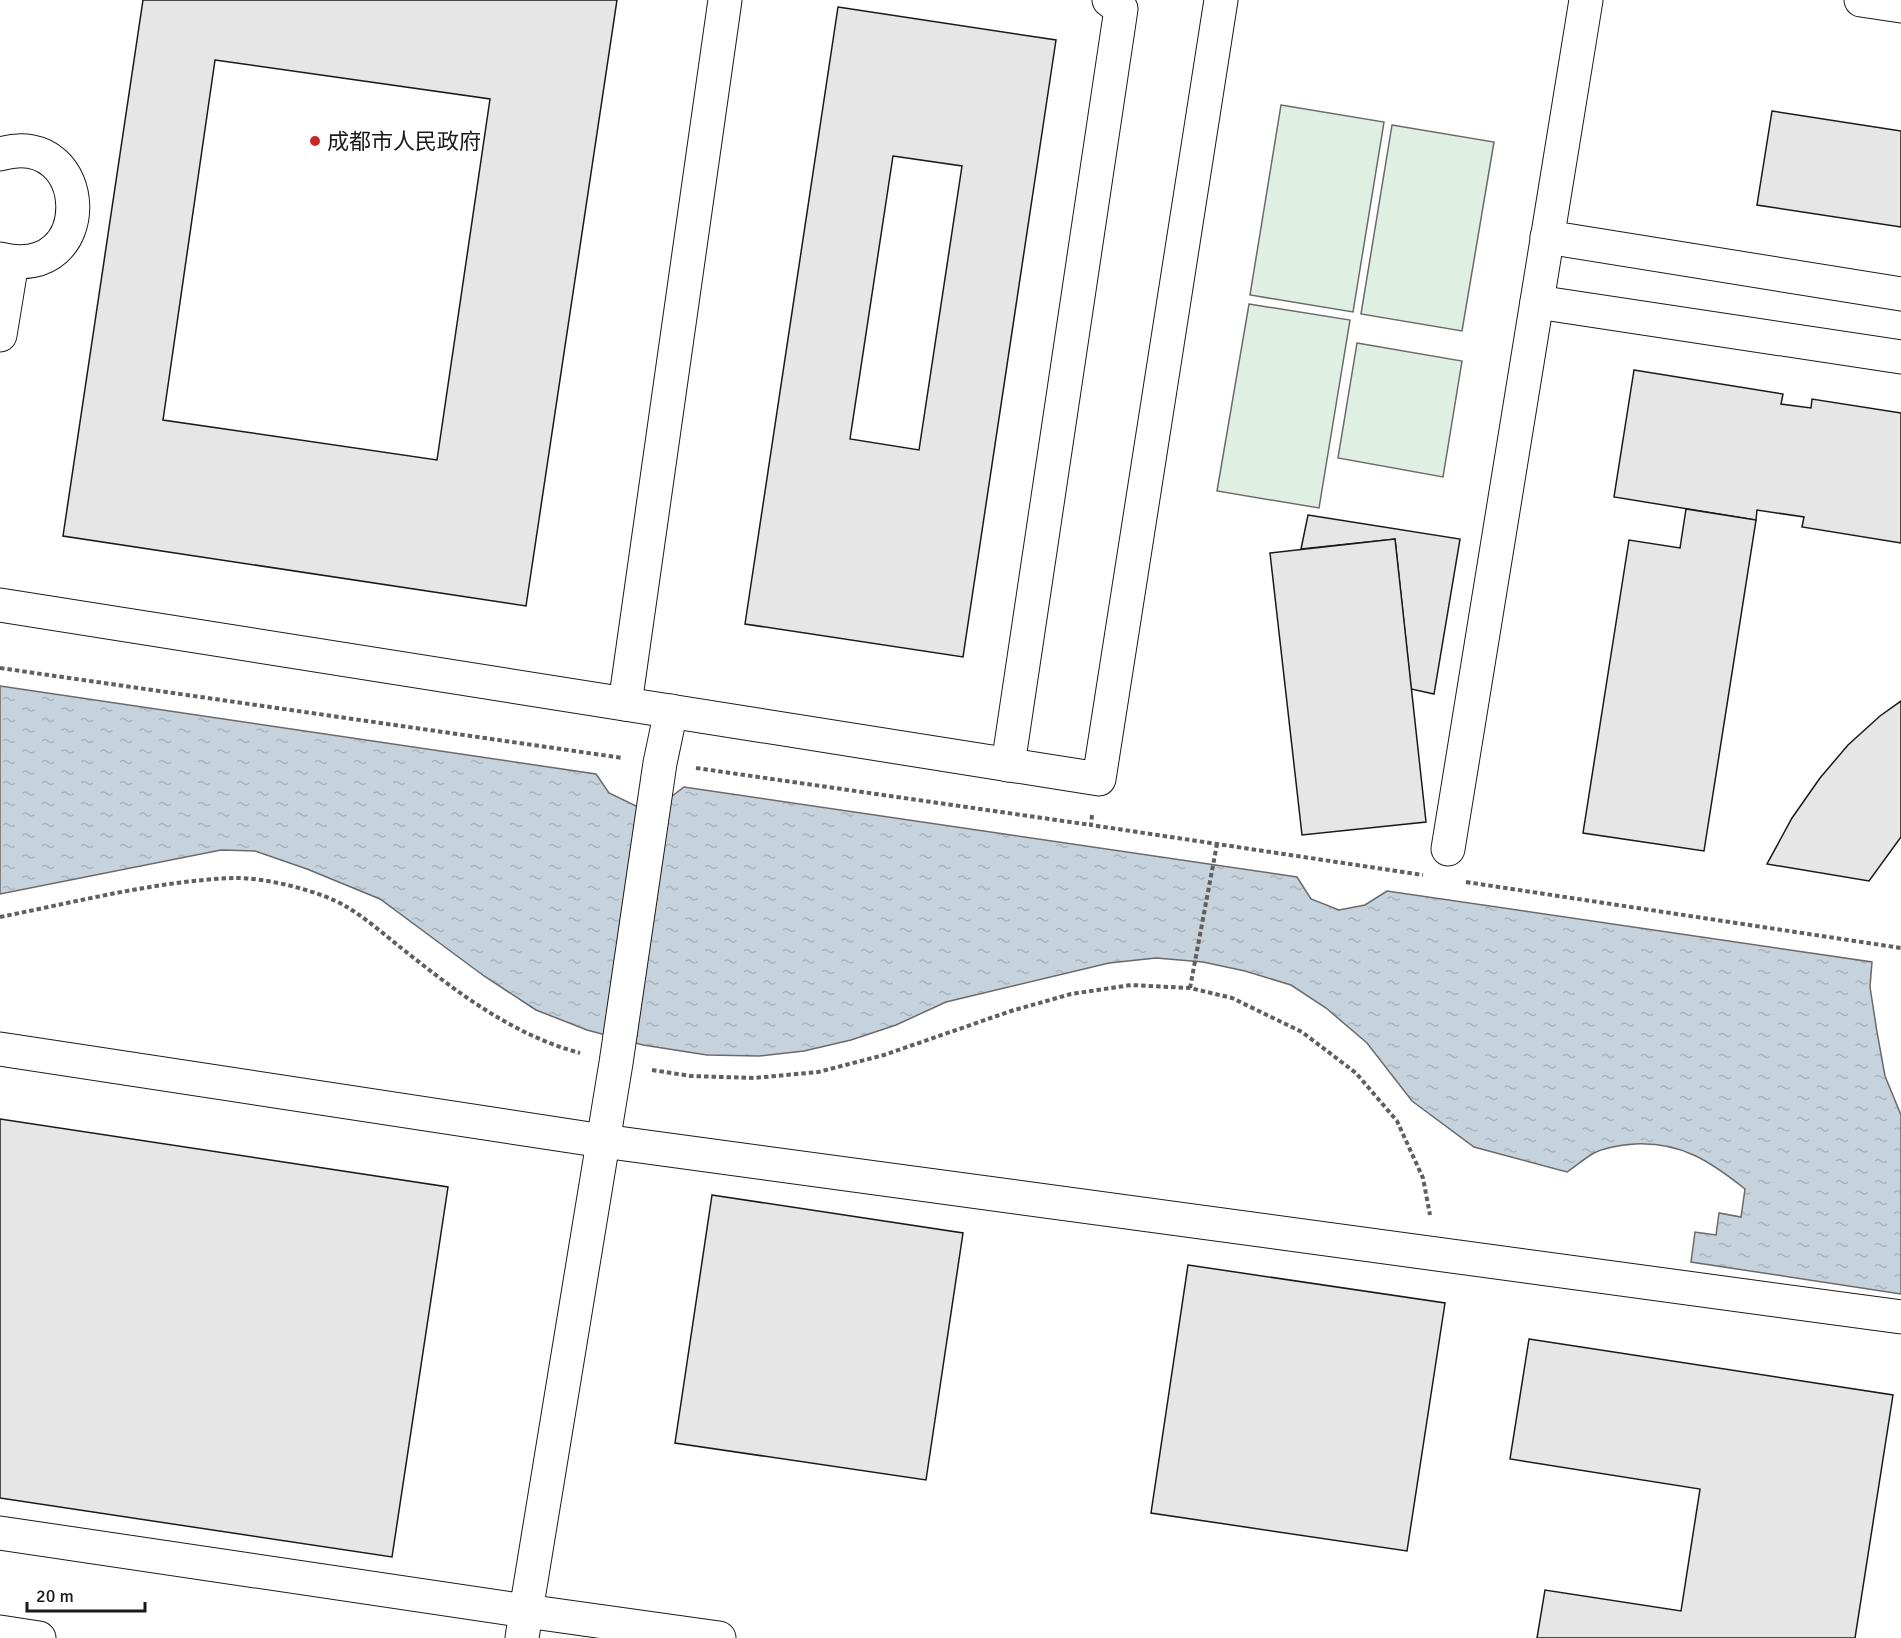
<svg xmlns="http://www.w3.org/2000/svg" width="1901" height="1638" font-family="Signika,'Noto Sans SC',sans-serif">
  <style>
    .garden { fill: #e0efe3; stroke: #6a6a6a; stroke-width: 1.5 }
    .water { fill: url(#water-ripples); stroke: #6a6a6a; stroke-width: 1.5 }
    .building { fill: #e6e6e6; stroke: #1a1a1a; stroke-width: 1.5; fill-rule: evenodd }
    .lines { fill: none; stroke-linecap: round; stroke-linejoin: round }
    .minor-casing { stroke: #1a1a1a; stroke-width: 35 }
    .path { stroke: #5f5f5f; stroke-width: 4; stroke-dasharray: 4.5 3; stroke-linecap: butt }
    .minor { stroke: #fff; stroke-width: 33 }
    .poi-dot { fill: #c62828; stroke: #fff; stroke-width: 2 }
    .labels { text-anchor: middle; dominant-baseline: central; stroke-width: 4.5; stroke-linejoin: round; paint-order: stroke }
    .poi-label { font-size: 22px; fill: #1a1a1a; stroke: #fff; text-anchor: start }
  </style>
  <defs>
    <pattern id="water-ripples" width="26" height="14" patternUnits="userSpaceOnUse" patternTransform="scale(1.5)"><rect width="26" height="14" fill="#c6d2dc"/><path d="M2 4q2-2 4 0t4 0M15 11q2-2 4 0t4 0" fill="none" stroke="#aab4bc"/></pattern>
  </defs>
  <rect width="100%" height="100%" fill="#fff"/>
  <g class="garden">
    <path d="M1281 105 1384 122 1353 312 1250 295Z"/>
    <path d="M1392 125 1494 142 1462 331 1361 314Z"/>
    <path d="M1249 304 1350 320 1319 508 1217 491Z"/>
    <path d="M1357 343 1462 361 1443 477 1338 458Z"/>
  </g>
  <path class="water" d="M0 686 596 774 609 793 636 806 664 802 684 787 1297 877 1311 899 1339 910 1365 905 1387 891 1872 962 1870 987 1877 1032 1885 1076 1901 1115V1294L1691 1262 1695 1232 1716 1235 1719 1213 1741 1217 1745 1189C1710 1161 1681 1142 1635 1144 1622 1145 1606 1147 1594 1153 1585 1158 1576 1166 1567 1172L1474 1147 1412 1101 1367 1043 1326 1008 1291 985 1245 971 1203 962 1156 958 1109 963 946 1002 896 1025 851 1040 804 1051 759 1056 707 1055 643 1045 587 1030 536 1010 484 976 380 899 307 869 255 851 221 850 0 894Z"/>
  <g class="building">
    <path d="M143 0H617L526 606 63 536ZM215 60 490 99 437 460 163 420Z"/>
    <path d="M838 7 1056 40 963 657 745 624ZM893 156 962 166 919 450 850 439Z"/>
    <path d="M1772 111 1901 131V227L1757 205Z"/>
    <path d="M1634 370 1783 394 1781 404 1811 408 1812 399 1901 413V543L1802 527 1804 517 1757 510 1756 520 1614 497Z"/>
    <path d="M1686 509 1756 520 1704 851 1583 833 1629 540 1680 548Z"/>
    <path d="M1308 515 1460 539 1434 694 1411 689 1395 539 1301 549Z"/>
    <path d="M1395 539 1426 822 1302 835 1270 553Z"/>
    <path d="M1901 701V837L1869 881 1767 864 1792 818 1820 778 1848 745 1880 716Z"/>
    <path d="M0 1119 448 1187 392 1557 0 1498Z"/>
    <path d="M712 1195 963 1233 926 1480 675 1443Z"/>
    <path d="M1188 1265 1445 1303 1407 1551 1151 1513Z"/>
    <path d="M1529 1339 1893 1395 1855 1638H1537L1545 1590 1681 1611 1700 1489 1510 1459Z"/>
  </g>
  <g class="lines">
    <g class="minor-casing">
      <g id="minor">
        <path d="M1861 0 1901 6"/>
        <path d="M0 154C94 127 100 284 0 259"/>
        <path d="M1547 237 1901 294"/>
        <path d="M1537 302 1901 357"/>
        <path d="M0 335 12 262"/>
        <path d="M0 605 1099 779 1221 0"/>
        <path d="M625 704 725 0"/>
        <path d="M1008 765 1121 9 1109 0"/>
        <path d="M1448 849 1586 0"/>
        <path d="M0 1049 603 1141 1901 1317"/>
        <path d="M0 1533 526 1611 616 1063 660 763 671 711"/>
        <path d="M0 1632 39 1638"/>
        <path d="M522 1638 526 1611 719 1638"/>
      </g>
    </g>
    <g class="path">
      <path d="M0 668 623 758"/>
      <path d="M696 768 1091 825"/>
      <path d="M1092 815 1091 825 1423 875"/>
      <path d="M1466 882 1901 948"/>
      <path d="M0 917C76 902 156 881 233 878 264 877 321 891 347 907 367 919 386 936 405 951 458 993 513 1035 580 1053"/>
      <path d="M1190 988 1217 844"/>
      <path d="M652 1070 691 1076 754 1078 818 1072 884 1055 1011 1011 1071 994 1131 985 1190 988 1232 998 1302 1032 1356 1073 1397 1121 1423 1178 1430 1215"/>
    </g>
    <use href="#minor" class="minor"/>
  </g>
  <circle class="poi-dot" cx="315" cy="141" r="6"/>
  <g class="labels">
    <g class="poi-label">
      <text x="327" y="141">成都市人民政府</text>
    </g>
  </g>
  <path d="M27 1602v9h118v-9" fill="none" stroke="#1a1a1a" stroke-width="3"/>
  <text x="36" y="1602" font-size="18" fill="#1a1a1a" stroke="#ffffff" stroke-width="4.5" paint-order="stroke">20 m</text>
</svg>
